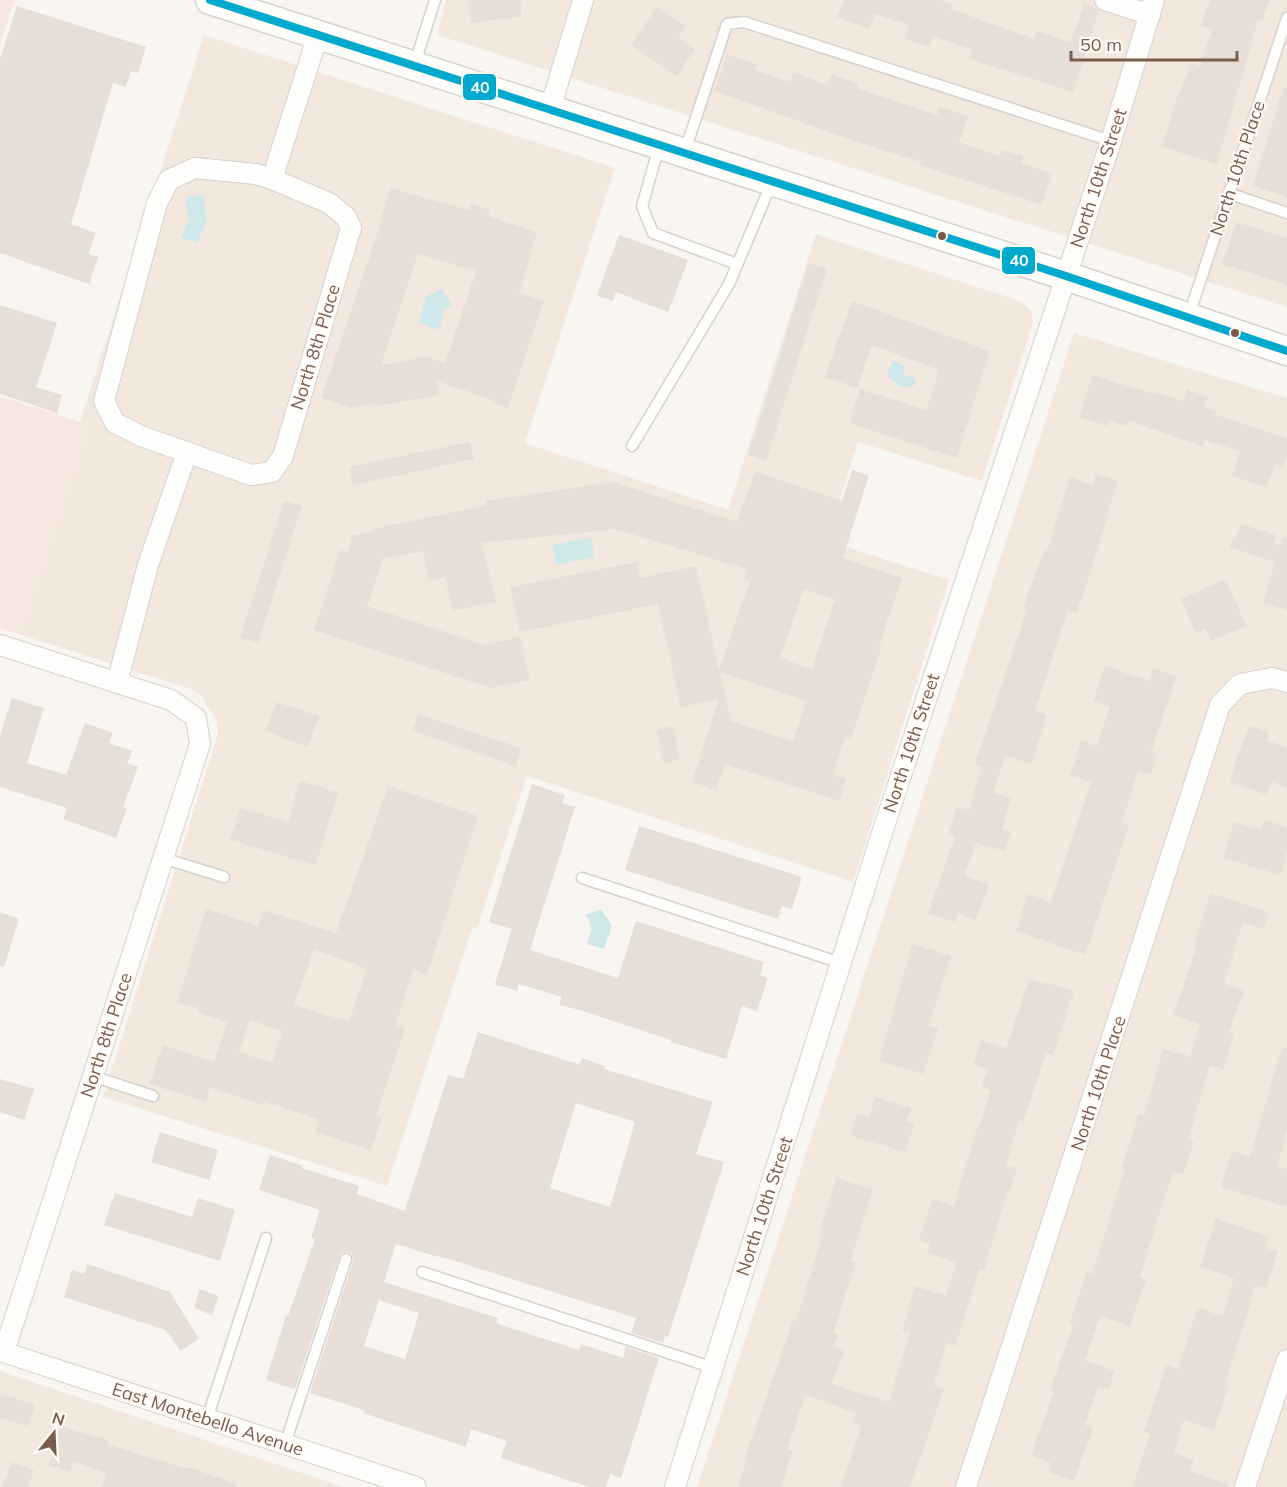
<svg xmlns="http://www.w3.org/2000/svg" width="1287" height="1487" font-family="Mulish,sans-serif">
  <style>
    .residential { fill: #f2e8de }
    .commercial { fill: #f6e8e1 }
    .water { fill: #d0e8ea }
    .building { fill: #e6ded7; fill-rule: evenodd }
    .lines { fill: none; stroke-linecap: round; stroke-linejoin: round }
    .lane-casing { stroke: #d7d1cb; stroke-width: 13 }
    .street-casing { stroke: #d7d1cb; stroke-width: 22 }
    .secondary-casing { stroke: #d9d2cb; stroke-width: 31 }
    .lane { stroke: #fefefd; stroke-width: 10 }
    .street { stroke: #fefefd; stroke-width: 20 }
    .secondary { stroke: #fefefd; stroke-width: 28 }
    .bus-1-casing { stroke: #fffaf3; stroke-width: 12 }
    .bus-1 { stroke: #00a9ce; stroke-width: 8 }
    .bus-dot { fill: #7a5c4d; stroke: #fffaf3; stroke-width: 2 }
    .labels { text-anchor: middle; dominant-baseline: central; stroke-width: 4.5; stroke-linejoin: round; paint-order: stroke }
    .street-label { font-size: 18px; fill: #7a5c4d; stroke: #fffaf3 }
    .line-badge { stroke: #fffaf3; stroke-width: 2 }
    .badge-label { font-size: 16px; text-anchor: middle; font-weight: bold; fill: #fff }
  </style>
  <rect width="100%" height="100%" fill="#f9f5f0"/>
  <g class="residential">
    <path d="M446 0H1287V307L437 35Z"/>
    <path d="M204 35 615 168 525 443 728 510 816 234 1017 300 1027 306 1032 312 1033 323 982 481 858 442 827 541 949 580 853 882 527 776 477 929 472 928 387 1186 103 1097 218 734 217 721 202 697 191 689 18 634 86 425 80 422Z"/>
    <path d="M1074 333 1287 398V1487H697Z"/>
    <path d="M0 1371 344 1487H0Z"/>
  </g>
  <g class="commercial">
    <path d="M0 0H15L0 45Z"/>
    <path d="M0 396 86 424 18 634 0 628Z"/>
  </g>
  <g class="water">
    <path d="M192 195 204 196 207 219 197 243 181 237 189 218 185 203 187 197Z"/>
    <path d="M442 289 452 305 445 309 439 330 419 323 426 296Z"/>
    <path d="M893 361 900 362 904 367 903 374 914 378 916 382 914 386 901 387 889 378 887 372Z"/>
    <path d="M591 537 594 557 556 565 552 545Z"/>
    <path d="M601 909 612 926 604 949 587 944 592 928 586 915Z"/>
  </g>
  <g class="building">
    <path d="M468 0H520L522 16 471 23Z"/>
    <path d="M844 0H941L952 4 951 9 1034 39 1036 31 1071 42 1084 4 1099 10 1073 92 969 59 972 50 932 36 929 47 905 39 909 25 875 14 869 29 837 17Z"/>
    <path d="M1210 0H1270L1262 22 1258 21 1217 164 1162 147 1178 93 1180 94 1190 63 1200 66 1212 29 1201 25Z"/>
    <path d="M17 6 146 47 138 73 131 71 126 87 113 83 71 224 96 233 88 254 98 257 89 284 0 253V59Z"/>
    <path d="M657 7 686 26 678 38 695 49 677 76 631 45Z"/>
    <path d="M727 54 757 64 755 70 790 82 793 72 827 85 831 74 859 84 857 88 937 115 940 107 968 116 959 142 1000 156 1002 150 1023 156 1021 163 1052 173 1042 205 920 165 921 162 845 138 715 91Z"/>
    <path d="M1283 88H1287V197L1253 186Z"/>
    <path d="M390 188 469 210 471 204 490 210 488 216 537 232 519 293 544 301 508 408 492 403 493 400 437 381 439 395 379 406 373 404 351 408 321 398 375 241ZM418 254 476 271 445 363 425 357 381 365Z"/>
    <path d="M1236 222 1287 238V285L1222 264Z"/>
    <path d="M619 235 688 260 668 312 616 292 613 301 597 295Z"/>
    <path d="M809 263 827 268 766 461 748 455Z"/>
    <path d="M852 301 990 351 957 458 849 423 860 389 926 410 939 370 872 345 857 388 825 377Z"/>
    <path d="M0 305 57 323 36 387 62 395 57 413 0 394Z"/>
    <path d="M1092 375 1154 394 1155 392 1183 401 1187 389 1208 397 1204 407 1216 411 1215 414 1287 438V456L1283 467 1275 464 1267 487 1232 476 1240 451 1205 440 1203 446 1129 421 1127 426 1109 420 1108 426 1079 417Z"/>
    <path d="M470 442 474 459 353 485 349 467Z"/>
    <path d="M852 470 869 475 843 558 902 578 879 645 882 646 851 739 845 737 833 775 846 779 839 801 725 764 716 790 692 782 719 699 681 707 658 604 520 632 510 587 637 562 640 578 696 566 719 669 750 581 744 579 747 569 615 529 482 543 496 602 453 611 445 577 429 581 423 551 383 559 367 606 485 645 520 637 530 680 491 688 314 630 340 550 348 552 353 535 373 532V529L487 505 486 501 613 482 737 522 755 471 842 501ZM804 589 835 600 812 669 780 658ZM720 672 806 701 793 741 731 721Z"/>
    <path d="M1096 474 1118 481 1089 577 1076 613 1068 610 1035 711 1047 715 1032 764 1005 756 993 793 1011 798 1002 829 1011 832 1005 851 976 843 964 876 989 884 976 920 958 913 955 922 928 913 955 837 948 835 957 807 969 810 982 766 975 764 1027 609 1023 608 1044 550 1047 551 1070 477 1093 485Z"/>
    <path d="M284 501 302 506 258 643 240 638Z"/>
    <path d="M1241 524 1276 535 1273 544 1280 545 1282 537 1287 538V610L1263 603 1275 562 1230 547 1232 539H1236Z"/>
    <path d="M1226 579 1246 626 1211 641 1205 629 1196 633 1181 599Z"/>
    <path d="M1105 666 1149 681 1153 668 1177 676 1151 752 1157 754 1151 775 1138 771 1122 823 1129 825 1085 955 1016 931 1028 894 1051 902 1091 782 1070 776 1081 741 1097 746 1110 707 1093 701Z"/>
    <path d="M12 698 44 708 27 763 66 775 85 723 113 733 109 743 132 751 127 763 138 767 123 807 127 808 116 838 63 819 67 808 0 787V735Z"/>
    <path d="M276 702 319 716 308 747 266 731Z"/>
    <path d="M418 714 521 748 516 766 412 731Z"/>
    <path d="M1249 725 1269 732 1266 740 1287 747V787L1272 782 1267 795 1229 782Z"/>
    <path d="M673 726 680 759 664 763 656 730Z"/>
    <path d="M300 781 338 792 316 865 230 840 240 808 288 822Z"/>
    <path d="M532 784 565 795 562 803 575 807 530 950 618 978 636 921 764 962 760 975 768 978 757 1011 742 1006 726 1059 671 1042V1040L580 1010 559 1005 562 997 519 984 517 991 495 984 512 929 489 922Z"/>
    <path d="M388 786 478 816 427 975 413 970 396 1025 405 1028 376 1115 382 1117 371 1150 315 1132 319 1119 264 1102 263 1105 210 1088 206 1102 150 1084 163 1045 214 1062 227 1022 196 1012 198 1008 177 1002 206 909 258 926 263 910 336 933ZM314 949 367 969 349 1022 294 1005ZM250 1020 282 1031 272 1063 239 1052Z"/>
    <path d="M1264 820 1287 827V852L1280 875 1223 858 1234 822 1261 830Z"/>
    <path d="M639 826 802 877 792 909 782 906 778 919 625 870Z"/>
    <path d="M1210 893 1269 912 1264 929 1243 922 1224 983 1244 990 1229 1032 1234 1034 1224 1069 1210 1065 1188 1140 1194 1142 1183 1175 1173 1172 1169 1184 1140 1277 1146 1280 1130 1326 1100 1316 1085 1360 1115 1371 1108 1390 1098 1387 1085 1425 1093 1428 1074 1481 1049 1472 1051 1463 1031 1456 1054 1391 1050 1390 1073 1326 1069 1324 1087 1272 1092 1274 1125 1169 1121 1168 1139 1114 1144 1115 1163 1049 1190 1057 1200 1024 1173 1015 1196 949 1193 948Z"/>
    <path d="M0 912 19 919 4 967 0 966Z"/>
    <path d="M912 944 951 956 929 1026 938 1028 924 1074 879 1061Z"/>
    <path d="M1029 979 1045 984 1046 982 1074 991 1053 1055 1046 1053 1023 1122 1019 1121 1006 1165 1017 1168 1010 1191 1008 1190 984 1270 979 1269 956 1346 947 1343 934 1385 944 1389 910 1487H841L861 1426 853 1423 856 1413 805 1395 787 1449 793 1451 781 1487H738L747 1459 745 1458 793 1320 796 1321 822 1236 819 1235 836 1178 873 1189 851 1261 856 1262 833 1333 838 1335 834 1347 844 1350 832 1384 889 1402 910 1332 902 1330 915 1286 946 1296 956 1262 927 1253 930 1244 919 1240 932 1199 954 1206 978 1124 980 1125 991 1090 982 1087 988 1069 974 1064 981 1040 1006 1048Z"/>
    <path d="M478 1032 580 1065 582 1058 605 1066 604 1069 713 1102 696 1154 724 1162 668 1337 665 1336 663 1343 631 1333 636 1318 439 1256 438 1257 396 1244 384 1282 498 1318 496 1323 579 1350 581 1344 623 1358 626 1347 659 1358 621 1478 610 1474 606 1487H589L501 1458 507 1441 471 1429 466 1447 363 1413 364 1410 310 1393 353 1261 352 1254 348 1252 341 1253 339 1257 295 1389 266 1380 286 1315 288 1316 315 1239 311 1238 320 1210 259 1190 270 1155 303 1166 302 1168 359 1186 357 1194 405 1211 448 1075 463 1079ZM576 1103 635 1122 610 1207 550 1188ZM379 1300 419 1313 405 1359 364 1346Z"/>
    <path d="M1282 1047 1287 1048V1131L1277 1166 1287 1169V1207L1221 1187 1232 1151 1250 1157Z"/>
    <path d="M0 1079 34 1089 24 1120 0 1112Z"/>
    <path d="M875 1097 911 1108 906 1122 914 1124 906 1152 851 1136 857 1113 869 1117Z"/>
    <path d="M160 1132 218 1150 209 1180 151 1162Z"/>
    <path d="M115 1193 192 1217 198 1198 235 1210 220 1261 104 1225Z"/>
    <path d="M1216 1218 1269 1237 1266 1248 1278 1252 1266 1288 1256 1285 1225 1385 1229 1386 1214 1430 1184 1420 1174 1453 1194 1460 1190 1471 1229 1484V1487H1132L1150 1434 1144 1432 1166 1365 1178 1369 1197 1308 1223 1316 1234 1278 1200 1267Z"/>
    <path d="M88 1264 170 1292 199 1339 180 1351 166 1330 64 1297 72 1270 84 1274Z"/>
    <path d="M200 1289 218 1296 212 1315 194 1308Z"/>
    <path d="M0 1395 35 1404 28 1426 0 1418Z"/>
    <path d="M61 1426 108 1440 107 1444 187 1469 188 1467 237 1484V1487H102L107 1473 74 1462 70 1472 49 1465Z"/>
    <path d="M12 1462 34 1470 28 1487H2Z"/>
  </g>
  <g class="lines">
    <g class="lane-casing">
      <g id="lane">
        <path d="M414 66 435 0"/>
        <path d="M659 147 642 206 653 233 737 264"/>
        <path d="M685 151 727 24 744 22 1111 141"/>
        <path d="M1228 193 1287 213"/>
        <path d="M1188 318 1287 18"/>
        <path d="M632 446 729 284 772 182"/>
        <path d="M163 858 224 877"/>
        <path d="M582 878 841 963"/>
        <path d="M92 1076 153 1096"/>
        <path d="M422 1272 714 1368"/>
        <path d="M207 1419 266 1238"/>
        <path d="M285 1444 346 1259"/>
      </g>
    </g>
    <g class="street-casing">
      <g id="street">
        <path d="M1105 0 1150 15"/>
        <path d="M550 109 583 0"/>
        <path d="M195 168 256 174 272 179 329 203 346 217 351 228 283 456 272 472 251 475 141 436 115 423 104 401 157 203 169 180Z"/>
        <path d="M272 179 318 35"/>
        <path d="M0 645 171 700 196 718 200 744 4 1352"/>
        <path d="M117 683 148 565 187 452"/>
        <path d="M0 1351 416 1487"/>
        <path d="M675 1487 884 827 1111 141 1154 0"/>
        <path d="M966 1487 1220 705 1240 684 1272 678 1287 682"/>
        <path d="M1245 1487 1287 1360"/>
      </g>
    </g>
    <g class="secondary-casing">
      <path id="secondary" d="M210 0 1066 276 1287 351"/>
    </g>
    <use href="#lane" class="lane"/>
    <use href="#street" class="street"/>
    <use href="#secondary" class="secondary"/>
    <g class="bus-1-casing">
      <path id="bus-1" d="M210 0 1066 276 1287 351"/>
    </g>
    <use href="#bus-1" class="bus-1"/>
  </g>
  <g class="bus-dot">
    <circle cx="942" cy="236" r="5"/>
    <circle cx="1235" cy="333" r="5"/>
  </g>
  <g class="labels">
    <g class="street-label">
      <text transform="translate(1237 168) rotate(-72)">North 10th Place</text>
      <text transform="translate(1098 178) rotate(-72)">North 10th Street</text>
      <text transform="translate(315 347) rotate(-73)">North 8th Place</text>
      <text transform="translate(911 743) rotate(-72)">North 10th Street</text>
      <text transform="translate(106 1035) rotate(-72)">North 8th Place</text>
      <text transform="translate(1098 1083) rotate(-72)">North 10th Place</text>
      <text transform="translate(764 1206) rotate(-72)">North 10th Street</text>
      <text transform="translate(208 1419) rotate(18)">East Montebello Avenue</text>
    </g>
  </g>
  <g class="line-badge">
    <rect x="462" y="73" width="35" height="28" rx="6" fill="#00a9ce"/>
    <rect x="1001" y="246" width="35" height="29" rx="6" fill="#00a9ce"/>
  </g>
  <g class="badge-label">
    <text x="480" y="93">40</text>
    <text x="1019" y="266">40</text>
  </g>
  <g transform="translate(54 1433) rotate(18)" stroke="#fffaf3" stroke-width="4.5" paint-order="stroke">
  <path d="M0-4.5L10 22L0 15L-10 22Z" fill="#7a5c4d"/>
  <text y="-9" font-size="16" font-weight="bold" text-anchor="middle" fill="#7a5c4d">N</text>
  </g>
  <path d="M1071 51v9h166v-9" fill="none" stroke="#7a5c4d" stroke-width="3"/>
  <text x="1080" y="51" font-size="18" fill="#7a5c4d" stroke="#fffaf3" stroke-width="4.5" paint-order="stroke">50 m</text>
</svg>
